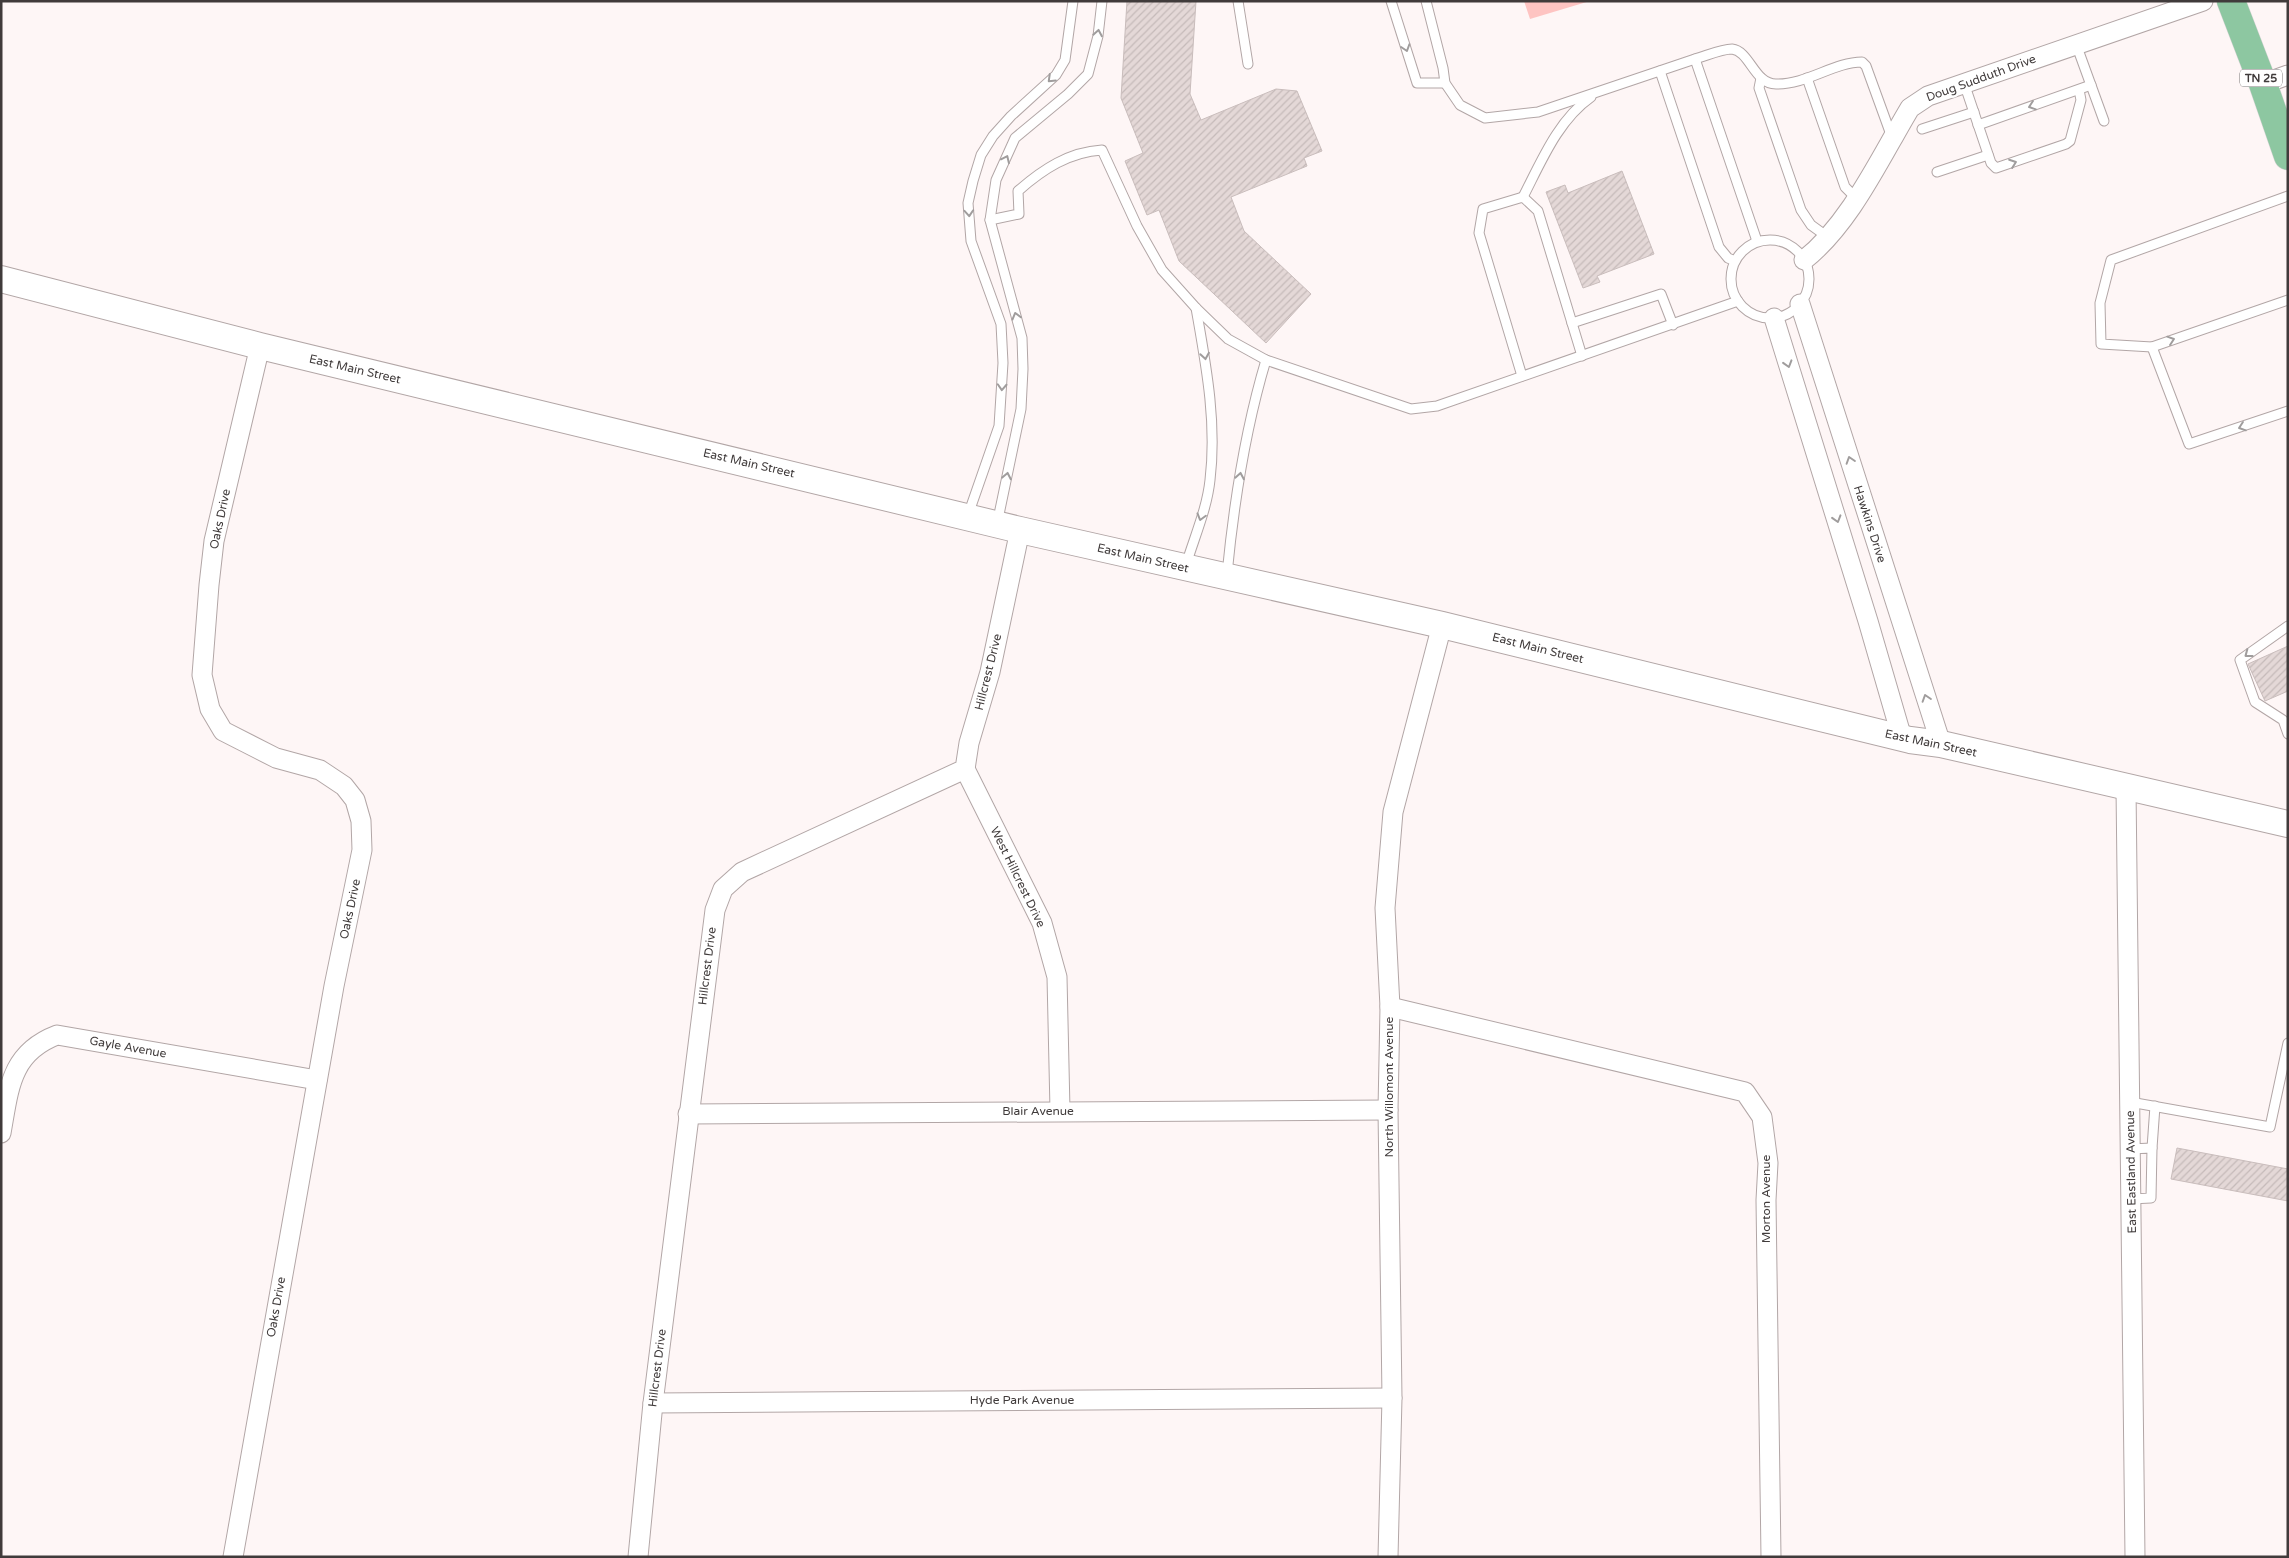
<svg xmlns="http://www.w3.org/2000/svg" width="2289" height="1558" font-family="'Varela Round',sans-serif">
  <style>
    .pitch { fill: #fec4c2 }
    .building { fill: url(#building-hatch); stroke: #c9bdbc }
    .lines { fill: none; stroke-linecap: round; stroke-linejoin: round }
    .lane-casing { stroke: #b2a6a6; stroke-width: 11 }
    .street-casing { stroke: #b2a6a6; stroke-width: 21 }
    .secondary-casing { stroke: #b2a6a6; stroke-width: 28 }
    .primary-casing { stroke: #d5d4d4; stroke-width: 29 }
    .lane { stroke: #fff; stroke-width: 9 }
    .street { stroke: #fff; stroke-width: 19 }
    .secondary { stroke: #fff; stroke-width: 26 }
    .primary { stroke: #8dc7a1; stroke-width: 28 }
    .oneway { stroke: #a09d9d }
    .labels { text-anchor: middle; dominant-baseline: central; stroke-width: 5; stroke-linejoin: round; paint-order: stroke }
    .shield { fill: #fff; stroke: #797676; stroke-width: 1 }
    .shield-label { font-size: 11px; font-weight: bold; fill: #403b3b }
    .street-label { font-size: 12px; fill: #403b3b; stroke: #fff }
  </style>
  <defs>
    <pattern id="building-hatch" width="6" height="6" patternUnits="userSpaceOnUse" patternTransform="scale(1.25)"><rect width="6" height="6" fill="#e4d8d7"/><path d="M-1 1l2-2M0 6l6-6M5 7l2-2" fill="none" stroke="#c5bab9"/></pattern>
  </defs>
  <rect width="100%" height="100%" fill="#fef6f6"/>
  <path class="pitch" d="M1524 1H1590L1530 19Z"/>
  <g class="building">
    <path d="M1127 1H1196L1190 94 1201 120 1276 89 1297 91 1322 151 1304 158 1307 166 1231 197 1244 231 1311 294 1266 343 1179 261 1159 210 1147 215 1125 161 1143 153 1121 98Z"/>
    <path d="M1622 171 1654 254 1597 276 1600 282 1583 288 1546 192 1565 185 1568 193Z"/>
    <path d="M2288 646V691L2265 701 2248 664Z"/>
    <path d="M2177 1148 2288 1169V1201L2171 1179Z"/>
  </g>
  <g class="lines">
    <g class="lane-casing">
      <g id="lane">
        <path d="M1238 1 1248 64"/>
        <path d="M1391 1 1417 83H1445"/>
        <path d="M1426 1 1443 68 1445 83 1460 105 1485 118 1538 112 1695 59 1757 241"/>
        <path d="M2076 44 2104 121"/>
        <path d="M1695 59C1706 56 1721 49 1732 49 1750 51 1754 84 1776 84 1806 85 1834 62 1862 62L1866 66 1890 132 1893 135"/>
        <path d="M1660 71 1719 247 1728 258 1735 261"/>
        <path d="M1761 78 1759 88 1801 210 1811 225 1829 238"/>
        <path d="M1807 78 1845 187 1856 198"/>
        <path d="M1964 83 1991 163 1996 168 2066 144 2070 141 2081 100 2079 90"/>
        <path d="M1978 125 2091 85"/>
        <path d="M1922 129 1974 112"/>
        <path d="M1937 172 1988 155"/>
        <path d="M1523 197C1541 162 1558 120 1591 97"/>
        <path d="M990 220 1019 214 1018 191C1043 169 1069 152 1102 150L1137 226 1162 270 1196 308 1228 339 1266 360 1411 409 1437 406 1738 301"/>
        <circle cx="1770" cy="279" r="39"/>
        <path d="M2288 300 2152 347 2189 444 2288 411"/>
        <path d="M1572 323 1661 294 1673 325"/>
        <path d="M2152 347 2101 344 2100 303 2111 260 2288 196"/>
        <path d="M1522 376 1479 233 1483 209 1523 197 1538 211 1582 356"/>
        <path d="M968 515 999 426 1003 363 1001 324 971 241 968 203 973 181 981 155 993 136 1011 116 1056 75 1065 60 1073 1"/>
        <path d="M997 524 1021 409 1023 369 1022 338 990 220 996 180 1015 138 1068 94 1088 74 1098 36 1102 1"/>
        <path d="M1186 565C1194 538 1207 509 1210 480 1217 422 1206 365 1196 308"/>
        <path d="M1227 574C1234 502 1245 430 1266 360"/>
        <path d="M2288 626 2240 660 2255 702 2283 720 2288 734"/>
        <path d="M2130 1102 2270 1127 2288 1043"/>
        <path d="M2152 1148 2155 1106"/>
        <path d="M2130 1149 2152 1148 2151 1198 2131 1199"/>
      </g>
    </g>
    <g class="street-casing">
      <g id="street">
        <path d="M2263 84 2288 75"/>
        <path d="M1804 260C1850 224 1880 158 1910 108L1928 96 2203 1"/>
        <path d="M1800 304 1941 744"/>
        <path d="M1774 318 1868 621 1902 738"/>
        <path d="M965 769 1042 923 1057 977 1060 1110"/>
        <path d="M2126 788 2135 1557"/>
        <path d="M1390 1007 1745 1092 1762 1117 1768 1163 1766 1200 1771 1557"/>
        <path d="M688 1114 1388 1110"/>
        <path d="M1 1133C9 1089 10 1053 57 1035L317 1080"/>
        <path d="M653 1403 1392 1398"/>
        <path d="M233 1557 334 986 362 850 361 821 355 800 344 786 320 770 276 758 223 731 210 709 202 675 209 585 214 541 260 346"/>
        <path d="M638 1557 653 1403 715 910 723 889 742 872 965 769 969 743 990 672 1020 530"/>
        <path d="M1388 1557 1392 1398 1388 1110 1390 1007 1385 908 1393 812 1442 625"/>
      </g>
    </g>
    <g class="secondary-casing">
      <path id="secondary" d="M1 279 260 346 1020 530 1442 625 1910 740 1941 744 2288 824"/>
    </g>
    <g class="primary-casing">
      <path id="primary" d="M2231 1 2263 84 2288 156"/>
    </g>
    <use href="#lane" class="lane"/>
    <use href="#street" class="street"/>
    <use href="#secondary" class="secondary"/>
    <use href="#primary" class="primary"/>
  </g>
  <defs><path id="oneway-chevron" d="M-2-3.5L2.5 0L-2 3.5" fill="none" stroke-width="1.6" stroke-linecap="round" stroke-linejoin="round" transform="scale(1.25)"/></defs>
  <g class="oneway">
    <use href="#oneway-chevron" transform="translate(1098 33) rotate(-80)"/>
    <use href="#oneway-chevron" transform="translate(1406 48) rotate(72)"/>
    <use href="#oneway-chevron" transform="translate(1051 79) rotate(136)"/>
    <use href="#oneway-chevron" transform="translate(2032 106) rotate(161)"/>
    <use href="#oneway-chevron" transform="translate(1006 159) rotate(-65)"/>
    <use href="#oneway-chevron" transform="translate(2013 163) rotate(-20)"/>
    <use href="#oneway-chevron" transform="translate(969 213) rotate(86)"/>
    <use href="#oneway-chevron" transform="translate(1016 316) rotate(-105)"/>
    <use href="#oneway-chevron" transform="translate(2171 340) rotate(-19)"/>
    <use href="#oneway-chevron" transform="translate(1205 356) rotate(81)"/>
    <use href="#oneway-chevron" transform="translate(1788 364) rotate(73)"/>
    <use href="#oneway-chevron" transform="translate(1002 387) rotate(93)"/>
    <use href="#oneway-chevron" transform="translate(2242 427) rotate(161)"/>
    <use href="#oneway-chevron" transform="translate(1850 460) rotate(-108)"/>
    <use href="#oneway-chevron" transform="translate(1007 476) rotate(-79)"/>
    <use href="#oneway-chevron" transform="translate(1240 476) rotate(-80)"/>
    <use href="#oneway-chevron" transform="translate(1201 517) rotate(106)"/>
    <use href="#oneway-chevron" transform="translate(1837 519) rotate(73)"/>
    <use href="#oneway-chevron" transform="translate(2248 654) rotate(143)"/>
    <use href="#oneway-chevron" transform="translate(1926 698) rotate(-108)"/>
  </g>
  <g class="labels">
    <rect class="shield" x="2240" y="69.5" width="42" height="17" rx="4"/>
    <g class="shield-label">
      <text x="2261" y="78">TN 25</text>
    </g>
    <g class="street-label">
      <text transform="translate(1981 78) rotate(-20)">Doug Sudduth Drive</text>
      <text transform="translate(355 369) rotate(13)">East Main Street</text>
      <text transform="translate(749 463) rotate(13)">East Main Street</text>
      <text transform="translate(220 519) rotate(-78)">Oaks Drive</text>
      <text transform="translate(1870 524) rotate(72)">Hawkins Drive</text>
      <text transform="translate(1143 558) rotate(13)">East Main Street</text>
      <text transform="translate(1538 648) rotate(14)">East Main Street</text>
      <text transform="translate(988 672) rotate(-76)">Hillcrest Drive</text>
      <text transform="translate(1931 743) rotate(12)">East Main Street</text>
      <text transform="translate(1018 877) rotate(64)">West Hillcrest Drive</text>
      <text transform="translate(350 909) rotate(-78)">Oaks Drive</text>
      <text transform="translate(707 966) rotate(-83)">Hillcrest Drive</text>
      <text transform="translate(128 1047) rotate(10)">Gayle Avenue</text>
      <text transform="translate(1389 1087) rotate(-90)">North Willomont Avenue</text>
      <text x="1038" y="1111">Blair Avenue</text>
      <text transform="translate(2131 1172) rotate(-91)">East Eastland Avenue</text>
      <text transform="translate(1766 1199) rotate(-90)">Morton Avenue</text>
      <text transform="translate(276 1307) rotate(-80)">Oaks Drive</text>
      <text transform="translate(657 1368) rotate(-83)">Hillcrest Drive</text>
      <text x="1022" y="1400">Hyde Park Avenue</text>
    </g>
  </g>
  <rect width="2289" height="1558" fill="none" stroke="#403b3b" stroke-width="5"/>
</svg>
